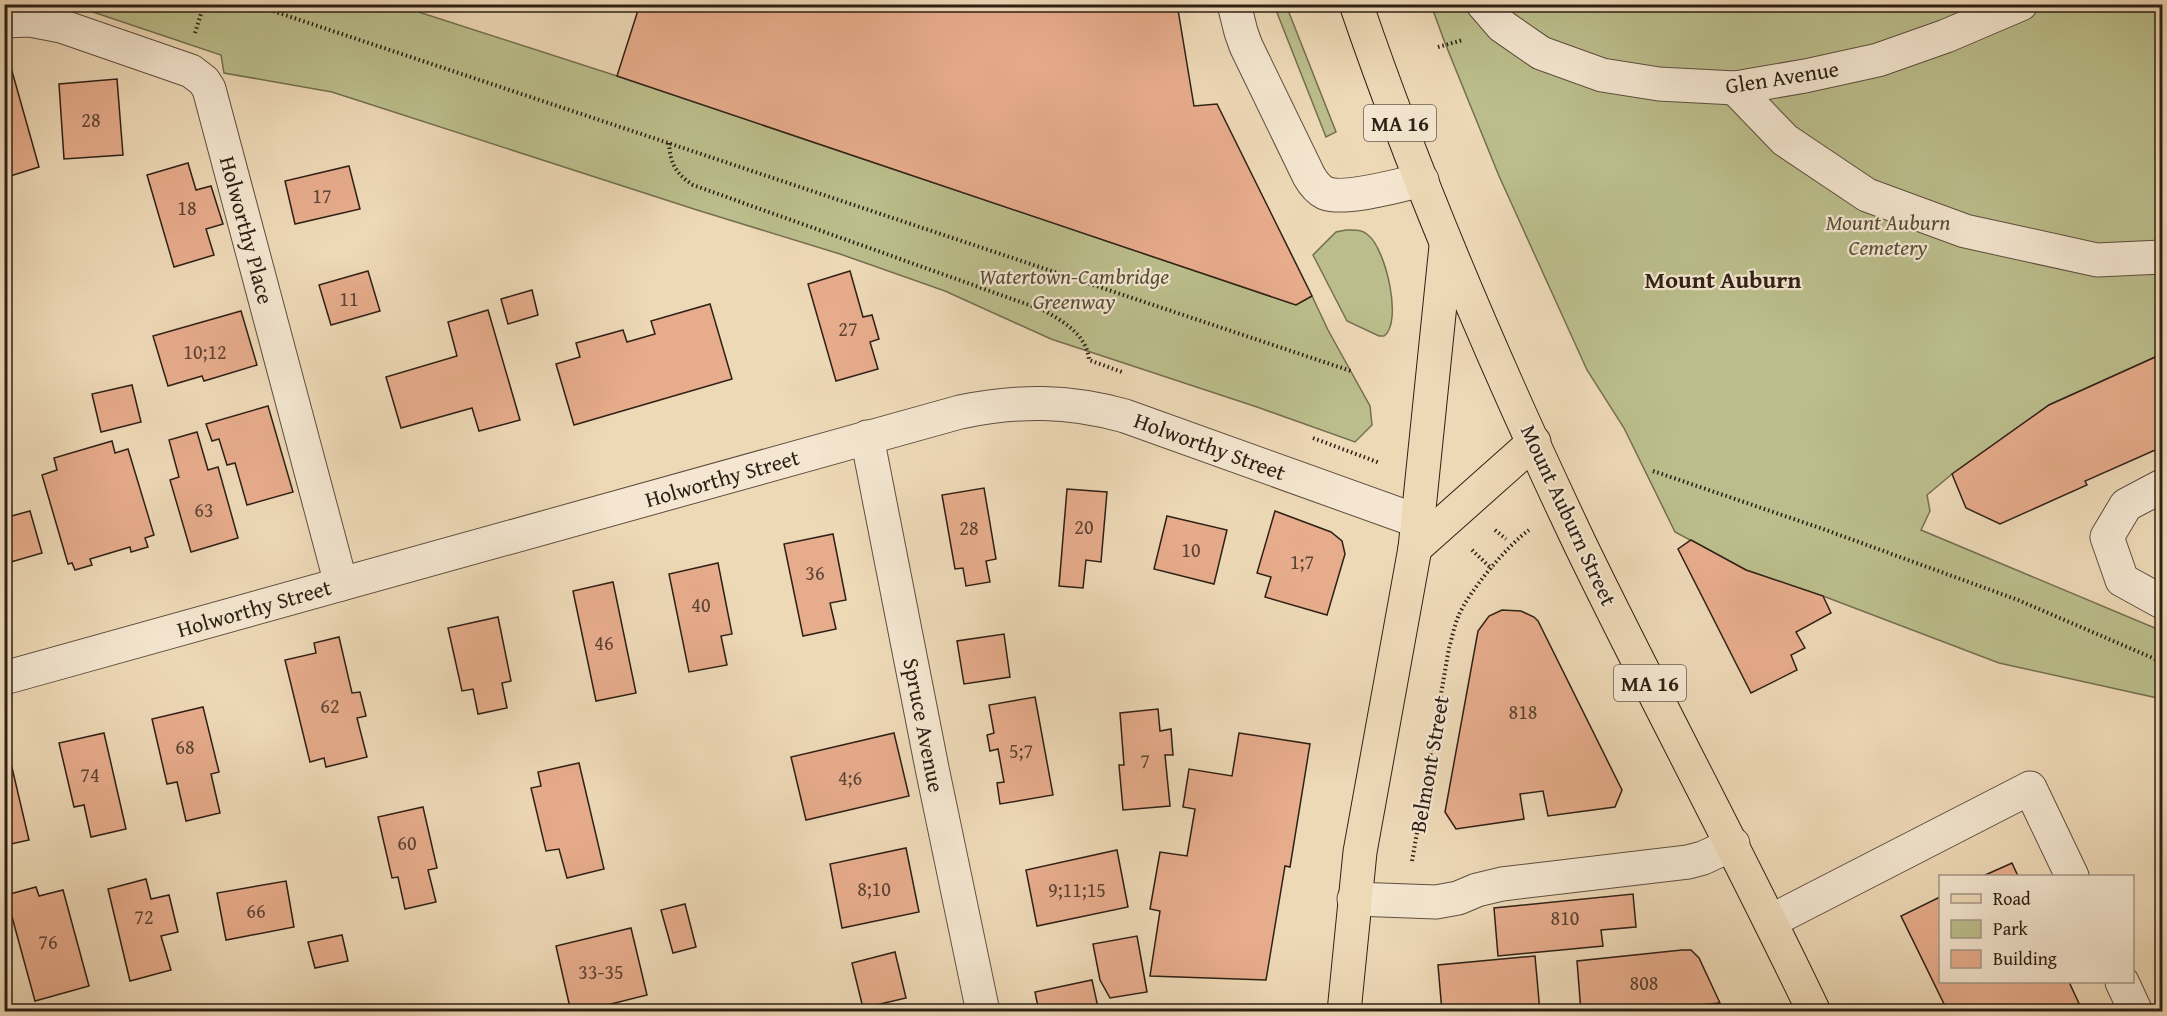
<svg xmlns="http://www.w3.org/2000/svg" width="2167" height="1016" font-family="'Gentium Book Plus',serif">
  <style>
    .green { fill: #bbbe8c; stroke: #746f50; stroke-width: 1.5 }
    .building { fill: #e7ac8c; stroke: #2e2015; stroke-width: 1.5 }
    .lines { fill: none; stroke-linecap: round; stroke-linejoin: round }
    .minor-casing { stroke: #5e4e3e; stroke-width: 35 }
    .major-casing { stroke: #2e2015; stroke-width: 35 }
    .path { stroke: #2e2015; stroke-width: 4; stroke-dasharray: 1.5 3; stroke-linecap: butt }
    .minor { stroke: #f4e6d0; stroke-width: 33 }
    .major { stroke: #eed9b7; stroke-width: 33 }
    .labels { text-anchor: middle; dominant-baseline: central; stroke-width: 4.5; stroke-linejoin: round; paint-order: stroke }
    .number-label { font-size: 20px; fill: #5c4333 }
    .shield { fill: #f4e6d0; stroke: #695b4d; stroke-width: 1.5 }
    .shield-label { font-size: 21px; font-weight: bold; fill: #2e2015 }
    .street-label { font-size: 22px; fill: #2e2015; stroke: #f4e6d0 }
    .park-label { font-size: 22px; font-style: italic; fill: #584f39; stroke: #f4e6d0 }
    .neighbourhood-label { font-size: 24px; font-weight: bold; fill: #2e2015; stroke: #f4e6d0 }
  </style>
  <rect width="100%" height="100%" fill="#eed9b7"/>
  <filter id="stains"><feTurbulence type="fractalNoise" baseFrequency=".00333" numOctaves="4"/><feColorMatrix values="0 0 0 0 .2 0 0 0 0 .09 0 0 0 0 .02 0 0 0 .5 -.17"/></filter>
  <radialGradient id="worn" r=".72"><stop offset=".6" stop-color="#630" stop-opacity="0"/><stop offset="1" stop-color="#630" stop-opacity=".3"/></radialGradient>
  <g class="green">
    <path d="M72 5H397L617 76 1296 305 1312 296 1328 330 1370 406 1372 425 1355 442 1257 407 1051 339 945 291 840 254 697 210 332 92 224 73 221 55Z"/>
    <path d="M1274 5H1286L1336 132 1326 137Z"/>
    <path d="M1431 5H2162V354L2049 405 1952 474 1927 495 1930 511 1921 530 2162 631V699L1999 663 1823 596 1746 570 1675 532 1624 428 1587 370 1499 176 1445 43Z"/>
    <path d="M1346 230C1354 230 1362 229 1368 235 1386 249 1403 323 1384 336H1379L1347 321 1313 255 1336 232Z"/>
  </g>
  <g class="building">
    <path d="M640 4H1177L1194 106 1217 104 1312 296 1296 305 617 76Z"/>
    <path d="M10 64 39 167 4 178V66Z"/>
    <path d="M117 79 123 155 64 159 59 84Z"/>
    <path d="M188 163 196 190 211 186 223 224 206 229 214 255 174 267 147 175Z"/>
    <path d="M349 166 360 209 295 224 285 181Z"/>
    <path d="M368 271 380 311 331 325 319 285Z"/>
    <path d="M850 271 863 317 872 315 879 339 870 342 878 369 836 381 808 284Z"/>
    <path d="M532 290 538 315 508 324 501 299Z"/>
    <path d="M710 304 732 379 574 425 556 364 580 357 576 343 623 330 627 342 655 334 651 321Z"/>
    <path d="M488 310 520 420 479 431 472 408 401 428 386 377 457 356 448 322Z"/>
    <path d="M241 311 257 365 204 381 202 376 168 386 153 336Z"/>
    <path d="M2162 354V447L2085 481 2087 485 2000 524 1966 508 1952 474 2049 405Z"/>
    <path d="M132 385 141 422 101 432 92 394Z"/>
    <path d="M268 406 293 492 247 505 235 463 227 465 219 439 212 441 206 424Z"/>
    <path d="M197 432 208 470 218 467 238 538 191 552 170 480 179 477 169 440Z"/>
    <path d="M112 441 115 453 128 449 154 535 145 538 148 547 131 552 130 547 90 559 92 565 75 570 72 563 68 564 42 475 57 470 54 458Z"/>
    <path d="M984 488 996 559 986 561 990 582 966 586 963 568 955 569 942 495Z"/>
    <path d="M1067 489 1107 492 1101 562 1086 560 1083 588 1059 586Z"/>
    <path d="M30 511 42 553 4 564V518Z"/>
    <path d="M1275 511 1331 532 1342 541 1345 554 1327 615 1265 597 1271 577 1257 573Z"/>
    <path d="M1167 516 1227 530 1214 584 1154 569Z"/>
    <path d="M833 534 846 600 830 603 836 629 803 636 784 544Z"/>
    <path d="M1691 540 1746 570 1823 596 1831 613 1796 632 1805 648 1791 655 1797 670 1751 693 1678 549Z"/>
    <path d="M718 563 732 634 721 636 727 665 689 672 669 574Z"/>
    <path d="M613 582 636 693 596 701 573 591Z"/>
    <path d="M1502 610 1521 611 1534 617 1538 621 1622 790 1615 807 1548 816 1543 791 1520 794 1524 819 1456 829 1445 812 1478 631 1489 616Z"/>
    <path d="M498 617 511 681 502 683 507 708 478 714 473 689 462 691 448 628Z"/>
    <path d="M1004 634 1010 677 964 684 957 641Z"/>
    <path d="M339 637 352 693 360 692 366 716 357 718 367 757 326 767 324 758 310 762 285 660 316 653 314 643Z"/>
    <path d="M1035 697 1053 795 1000 804 997 783 1004 782 998 749 990 751 987 735 994 733 989 705Z"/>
    <path d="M203 707 219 772 211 774 220 813 186 821 177 782 167 784 152 719Z"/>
    <path d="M1158 709 1160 731 1171 729 1173 755H1165L1170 806 1123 810 1119 765H1124L1120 713Z"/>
    <path d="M104 733 126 829 91 837 84 805 74 807 59 743Z"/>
    <path d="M894 733 909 796 806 820 791 757Z"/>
    <path d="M1239 733 1310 744 1290 867 1285 866 1266 980 1150 976 1160 911 1150 909 1160 852 1187 856 1195 809 1183 807 1189 769 1232 776Z"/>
    <path d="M4 742H6L29 840 6 845 11 864 4 866Z"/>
    <path d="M579 763 604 869 567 878 559 849 546 851 531 788 541 786 538 772Z"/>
    <path d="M423 807 437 868 428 870 436 902 405 909 398 877 392 878 378 817Z"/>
    <path d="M906 848 919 912 842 928 830 864Z"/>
    <path d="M1117 850 1128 907 1037 926 1026 870Z"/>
    <path d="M2012 863 2018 876H1983Z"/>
    <path d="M146 879 151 899 169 895 178 932 161 936 171 970 130 981 108 889Z"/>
    <path d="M286 881 294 927 226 940 217 893Z"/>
    <path d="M36 887 39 896 63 890 89 986 35 1001 6 895Z"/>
    <path d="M1633 894 1636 927 1601 930 1603 946 1498 956 1494 908Z"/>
    <path d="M1940 897V982H2069L2083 1012H1948L1901 916Z"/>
    <path d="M685 904 696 947 673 953 661 910Z"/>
    <path d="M631 928 647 995 579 1012H571L556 946Z"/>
    <path d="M342 935 348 961 315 968 308 942Z"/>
    <path d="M1137 936 1147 992 1110 998 1100 980 1093 944Z"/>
    <path d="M1682 950H1691L1699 958 1720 1003 1618 1012H1581L1577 961Z"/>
    <path d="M895 952 906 998 863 1008 852 963Z"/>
    <path d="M1535 956 1540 1012H1442L1438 965Z"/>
    <path d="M1092 980 1099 1012H1039L1035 992Z"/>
  </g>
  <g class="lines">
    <g class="minor-casing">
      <g id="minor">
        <path d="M1234 4 1241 32 1246 46 1309 176C1313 183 1317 189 1325 193 1344 201 1400 185 1422 180"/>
        <path d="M1483 4 1502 26 1541 53 1602 75 1659 84 1735 88 1805 76 1878 60 1946 36 2021 4"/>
        <path d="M4 21 30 20 61 26 191 71 204 81 209 89 341 584"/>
        <path d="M1735 88 1785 140 1867 195 1965 231 2097 260 2162 257"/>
        <path d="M867 437 932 768 983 1012"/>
        <path d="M2162 486 2126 505 2107 537 2122 580 2162 602"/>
        <path d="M4 678 960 412C1018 400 1068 400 1125 416L1437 528"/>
        <path d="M1354 899 1436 902 1458 898 1477 890 1502 884 1688 862 1703 858 1733 844"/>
        <path d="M1771 921 2030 788 2072 876"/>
        <path d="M2122 982 2136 1012"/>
      </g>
    </g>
    <g class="major-casing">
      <g id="major">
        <path d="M1356 4C1419 188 1497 369 1580 544 1656 701 1739 854 1814 1012"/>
        <path d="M1415 548 1534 442"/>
        <path d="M1344 1012 1360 852 1415 548 1446 246"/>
      </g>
    </g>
    <g class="path">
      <path d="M252 4 1351 371"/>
      <path d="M195 33 204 4"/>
      <path d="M1438 47 1463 40"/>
      <path d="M669 143C670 163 676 174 693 185L1043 310C1063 321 1087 335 1089 360L1122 372"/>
      <path d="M1313 438 1380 463"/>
      <path d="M1653 471 1823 529 2018 600 2162 662"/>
      <path d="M1495 530 1506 539"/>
      <path d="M1472 550 1492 569"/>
      <path d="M1412 861 1449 648C1452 638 1454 627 1458 617 1468 592 1508 545 1529 530"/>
    </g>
    <use href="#minor" class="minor"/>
    <use href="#major" class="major"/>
  </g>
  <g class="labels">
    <g class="number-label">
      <text x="91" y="119">28</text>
      <text x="322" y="195">17</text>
      <text x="187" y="207">18</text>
      <text x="349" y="298">11</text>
      <text x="848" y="328">27</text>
      <text x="205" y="351">10;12</text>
      <text x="204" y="509">63</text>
      <text x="1084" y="526">20</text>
      <text x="969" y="527">28</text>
      <text x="1191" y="549">10</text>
      <text x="1302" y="561">1;7</text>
      <text x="815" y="572">36</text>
      <text x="701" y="604">40</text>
      <text x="604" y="642">46</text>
      <text x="330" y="705">62</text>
      <text x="1523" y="711">818</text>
      <text x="185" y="746">68</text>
      <text x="1021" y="750">5;7</text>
      <text x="1145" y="760">7</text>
      <text x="90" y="774">74</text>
      <text x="850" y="777">4;6</text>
      <text x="407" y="842">60</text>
      <text x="874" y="888">8;10</text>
      <text x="1077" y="889">9;11;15</text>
      <text x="256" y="910">66</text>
      <text x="144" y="916">72</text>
      <text x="1565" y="917">810</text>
      <text x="48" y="941">76</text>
      <text x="601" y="971">33-35</text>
      <text x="1644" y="982">808</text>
    </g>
    <g class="shield">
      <rect x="1364" y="105" width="72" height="36" rx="4.5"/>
      <rect x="1614" y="665" width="72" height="36" rx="4.5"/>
    </g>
    <g class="shield-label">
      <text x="1400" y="123">MA 16</text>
      <text x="1650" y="683">MA 16</text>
    </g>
    <g class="street-label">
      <text transform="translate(1782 77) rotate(-9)">Glen Avenue</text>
      <text transform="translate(247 230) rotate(75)">Holworthy Place</text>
      <text transform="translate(1210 446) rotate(20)">Holworthy Street</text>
      <text transform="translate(722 478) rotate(-16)">Holworthy Street</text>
      <text transform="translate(1569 515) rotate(65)">Mount Auburn Street</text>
      <text transform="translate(254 608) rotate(-16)">Holworthy Street</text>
      <text transform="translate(924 725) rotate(79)">Spruce Avenue</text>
      <text transform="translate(1429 764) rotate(-80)">Belmont Street</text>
    </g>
    <g class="park-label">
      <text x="1888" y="222">Mount Auburn<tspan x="1888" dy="25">Cemetery</tspan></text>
      <text x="1074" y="276">Watertown-Cambridge<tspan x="1074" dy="25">Greenway</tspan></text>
    </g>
    <g class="neighbourhood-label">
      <text x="1723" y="279">Mount Auburn</text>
    </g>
  </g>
  <rect width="2167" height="1016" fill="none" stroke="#eed9b7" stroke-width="24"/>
  <rect x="6" y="6" width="2155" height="1004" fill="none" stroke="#2e2015" stroke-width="3"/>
  <rect x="12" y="12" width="2143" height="992" fill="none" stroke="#2e2015" stroke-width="1.5"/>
  <rect x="1939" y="875" width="195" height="108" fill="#f4e6d0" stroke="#a59785" stroke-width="1.5"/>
  <rect x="1951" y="894" width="30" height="9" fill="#eed9b7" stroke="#a59785" stroke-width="1.5"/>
  <text x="1993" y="905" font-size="18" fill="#2e2015">Road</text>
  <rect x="1951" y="920" width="30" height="18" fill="#bbbe8c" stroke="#a59785" stroke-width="1.5"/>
  <text x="1993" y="935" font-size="18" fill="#2e2015">Park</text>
  <rect x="1951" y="950" width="30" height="18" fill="#e7ac8c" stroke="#a59785" stroke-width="1.5"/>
  <text x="1993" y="965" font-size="18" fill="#2e2015">Building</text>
  <rect width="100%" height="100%" filter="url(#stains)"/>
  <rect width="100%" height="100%" fill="url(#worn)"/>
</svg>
